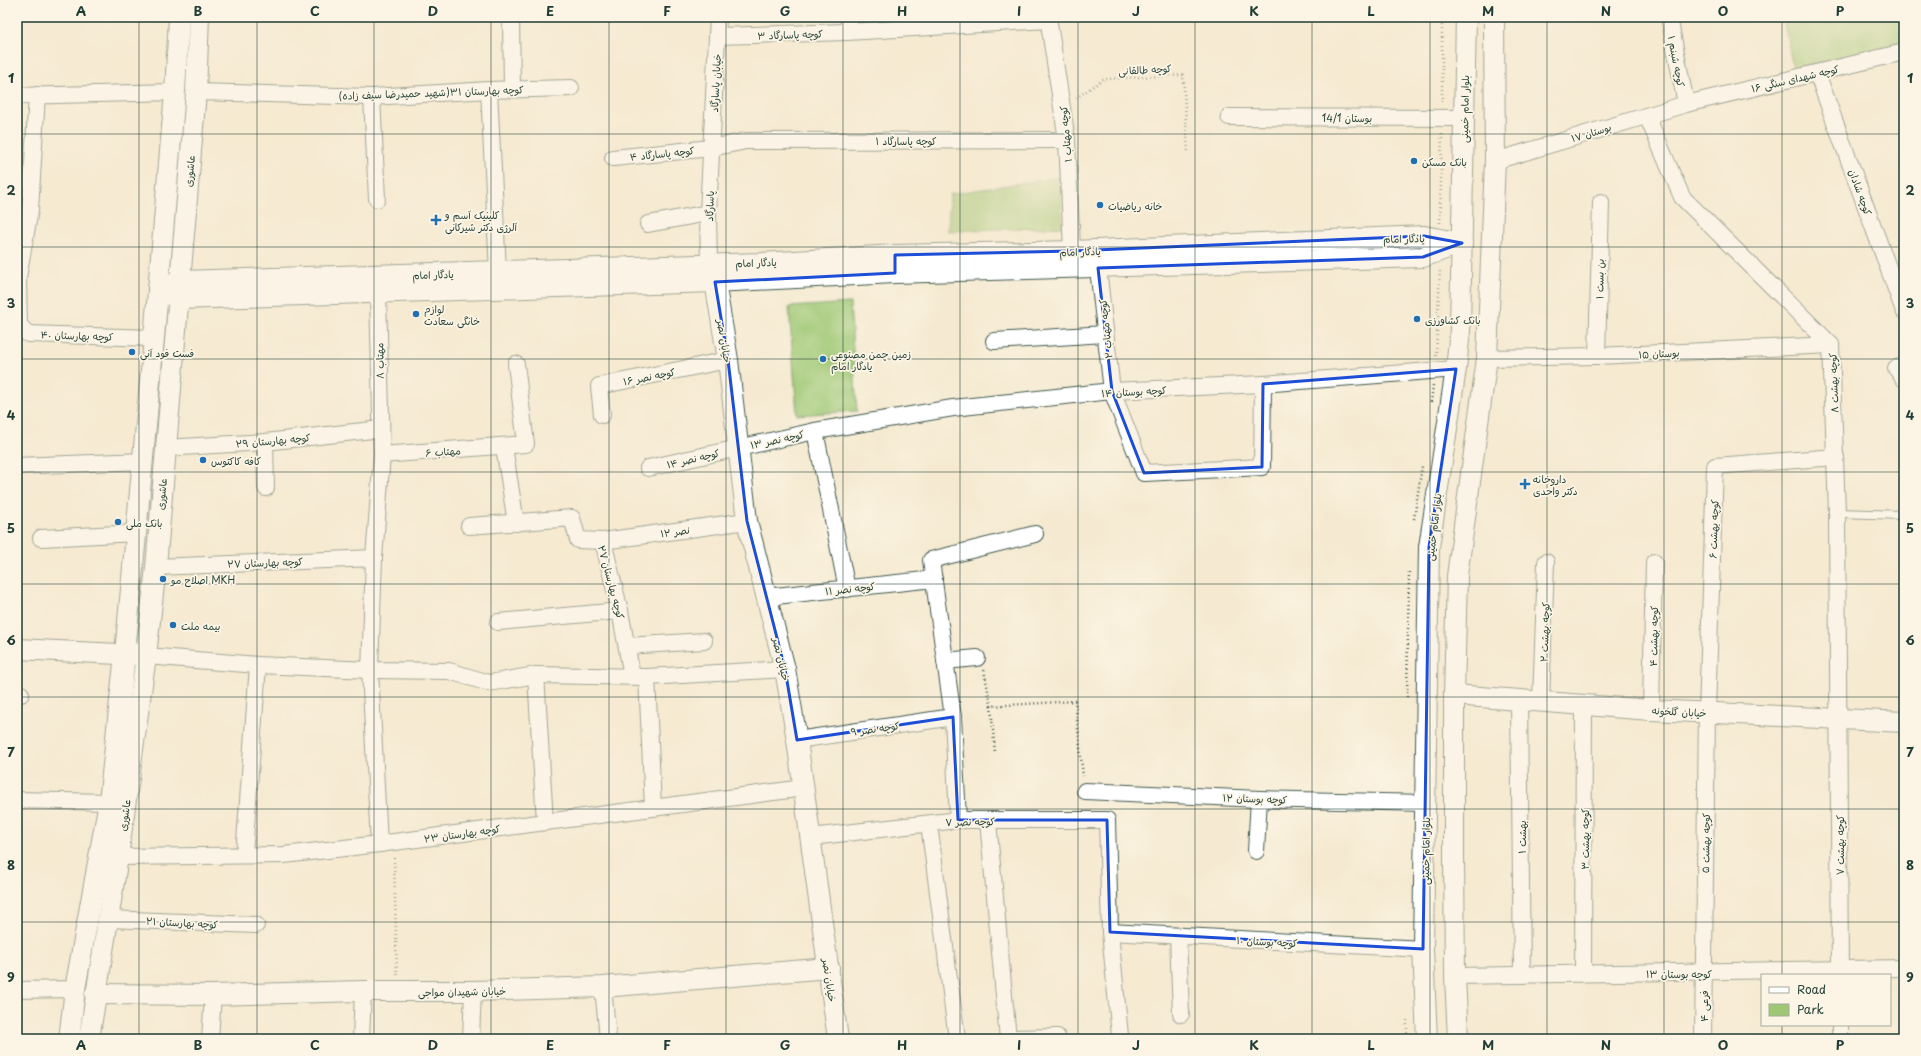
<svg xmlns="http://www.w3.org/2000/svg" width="1921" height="1056" font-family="'Playpen Sans','Playpen Sans Arabic',sans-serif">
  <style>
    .green { fill: #9fc874; stroke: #5f8254 }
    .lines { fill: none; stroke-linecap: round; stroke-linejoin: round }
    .service-casing { stroke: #3f574c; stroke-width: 10 }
    .minor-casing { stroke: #3f574c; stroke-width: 18 }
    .tertiary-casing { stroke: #3f574c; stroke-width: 22 }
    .path { stroke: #3f574c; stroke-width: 2.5; stroke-dasharray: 1 3; stroke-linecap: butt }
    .service { stroke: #fff; stroke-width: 8 }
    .minor { stroke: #fff; stroke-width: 16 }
    .tertiary { stroke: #fff; stroke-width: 20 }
    .marked { fill: none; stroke: #1d4ed8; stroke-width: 3; stroke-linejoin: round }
    .grid { fill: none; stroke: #1f3d34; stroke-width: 1; stroke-opacity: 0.55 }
    .poi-dot { fill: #1f6fb2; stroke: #fcf5e5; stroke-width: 1.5 }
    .labels { text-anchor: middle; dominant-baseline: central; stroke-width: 3.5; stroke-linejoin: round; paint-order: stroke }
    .street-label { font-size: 10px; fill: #1f3d34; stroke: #fcf5e5 }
    .poi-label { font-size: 10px; fill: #1f3d34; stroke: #fcf5e5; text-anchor: start }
    .neatline { fill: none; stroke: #1f3d34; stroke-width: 1.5 }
    .grid-label { font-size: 13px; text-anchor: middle; font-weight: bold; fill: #1f3d34 }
  </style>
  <rect width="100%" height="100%" fill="#fcf5e5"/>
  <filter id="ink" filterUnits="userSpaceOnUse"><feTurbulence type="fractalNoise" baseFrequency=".025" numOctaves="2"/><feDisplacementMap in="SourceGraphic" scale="8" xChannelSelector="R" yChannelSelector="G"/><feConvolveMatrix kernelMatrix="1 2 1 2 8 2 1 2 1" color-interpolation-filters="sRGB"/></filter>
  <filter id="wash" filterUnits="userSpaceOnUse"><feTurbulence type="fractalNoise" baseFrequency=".012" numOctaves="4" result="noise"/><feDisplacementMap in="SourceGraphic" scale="16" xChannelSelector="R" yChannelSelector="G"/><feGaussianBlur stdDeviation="0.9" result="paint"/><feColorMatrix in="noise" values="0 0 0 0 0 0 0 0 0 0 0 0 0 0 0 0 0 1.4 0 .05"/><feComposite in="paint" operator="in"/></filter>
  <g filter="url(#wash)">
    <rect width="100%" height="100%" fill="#f5ead1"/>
    <g class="green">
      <path d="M1783 17H1904V42L1793 69Z"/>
      <path d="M1061 177 1062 227 948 231 950 194Z"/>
      <path d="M850 303 857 411 797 415 789 307Z"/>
    </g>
  </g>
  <g filter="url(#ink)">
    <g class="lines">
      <g class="service-casing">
        <path id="service" d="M1837 513 1904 515"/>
      </g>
      <g class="minor-casing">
        <g id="minor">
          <path d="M511 17 512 89"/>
          <path d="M1048 17 1067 140 1072 251"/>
          <path d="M1669 17 1686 104"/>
          <path d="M847 32 1048 20"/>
          <path d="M717 36 847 32 850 17"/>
          <path d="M1817 73 1904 311"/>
          <path d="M489 90 498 272"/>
          <path d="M196 92 372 97 489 90 571 88"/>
          <path d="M37 95 30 210 18 277 19 325 28 334 154 338"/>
          <path d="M17 96 175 92"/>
          <path d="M372 97 377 199"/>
          <path d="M1647 116 1682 197 1831 345 1837 513 1840 975"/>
          <path d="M1229 117 1464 118"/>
          <path d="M613 158 711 148 746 141 1067 140"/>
          <path d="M1495 161 1686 104 1904 52"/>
          <path d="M648 224 708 213"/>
          <path d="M709 264 708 213 718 17"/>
          <path d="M1098 268 1112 391 1144 473 1262 467 1263 384"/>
          <path d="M378 292 382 455 374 558 370 670 379 844"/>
          <path d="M994 341 1105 334"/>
          <path d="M1597 356 1601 202"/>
          <path d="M1487 358 1597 356 1831 345"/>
          <path d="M1904 366 1896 368 1904 379"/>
          <path d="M602 415 599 386 728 360"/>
          <path d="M815 431 847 589"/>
          <path d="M265 442 266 488"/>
          <path d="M504 447 516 523"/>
          <path d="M165 448 265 442 381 429"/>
          <path d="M382 455 526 444 516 364"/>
          <path d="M17 466 143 461"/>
          <path d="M648 468 815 431 953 408 1112 391 1263 384 1456 369"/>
          <path d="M469 526 572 518 578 540 603 541 620 611 632 676"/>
          <path d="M41 538 137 533"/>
          <path d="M603 541 747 521"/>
          <path d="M156 567 374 558"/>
          <path d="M766 597 934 579"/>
          <path d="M498 622 620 611"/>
          <path d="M627 646 704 641"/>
          <path d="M146 656 258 665 370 670 449 671 489 683 536 675 647 677 785 669"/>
          <path d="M945 661 977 658"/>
          <path d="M536 675 545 822"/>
          <path d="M647 677 653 808"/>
          <path d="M17 693 21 694"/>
          <path d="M1519 700 1522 975"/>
          <path d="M1541 701 1546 562"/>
          <path d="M1651 710 1654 562"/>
          <path d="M797 740 953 717"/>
          <path d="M1085 791 1259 799 1425 803"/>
          <path d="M17 800 109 802"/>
          <path d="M958 820 953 717 931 560 1035 534"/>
          <path d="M988 821 1008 1039"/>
          <path d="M929 824 957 1039"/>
          <path d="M811 837 958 820H1107L1110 932 1120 1036"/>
          <path d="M1256 851 1259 799"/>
          <path d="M244 855 258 665"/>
          <path d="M118 857 284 855 379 844 804 788"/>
          <path d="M108 919 256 925"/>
          <path d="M1110 932 1423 949"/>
          <path d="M1178 936 1181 1014"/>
          <path d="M1583 973 1584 705"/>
          <path d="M1455 976 1904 968"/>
          <path d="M603 987 608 1039"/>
          <path d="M17 990 75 989"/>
          <path d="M1840 1025V1039"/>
          <path d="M1008 1038 1057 1037 1058 1039"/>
          <path d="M210 1039 213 995"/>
          <path d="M361 1039 363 991"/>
          <path d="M471 1039 473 991"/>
          <path d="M1703 1039 1707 713 1715 466 1836 457"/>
        </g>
      </g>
      <g class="tertiary-casing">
        <g id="tertiary">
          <path d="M715 282 728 360 747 521 785 669 797 740 838 1039"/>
          <path d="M158 288 178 299 715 282 895 273 1423 257 1462 243"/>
          <path d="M158 288 180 281 761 263 895 255 1072 251 1424 236 1462 243"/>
          <path d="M17 649 139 655"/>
          <path d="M1454 695 1651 710 1904 722"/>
          <path d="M95 994 213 995 363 991H473L603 987 829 968"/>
          <path d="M69 1039 75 989 109 802 125 654 154 338 175 92 179 17"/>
          <path d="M89 1039 118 857 146 656 156 567 196 92 199 17"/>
          <path d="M1427 1039 1423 949 1429 547 1456 369 1460 330 1466 17"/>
          <path d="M1458 1039 1455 976 1454 856V695L1457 576 1487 358 1495 161 1494 17"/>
        </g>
      </g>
      <g class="path">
        <path d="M1442 17V103"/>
        <path d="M1076 98 1104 79 1183 75 1188 152"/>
        <path d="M1440 223 1442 134"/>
        <path d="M1436 356 1440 269"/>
        <path d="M1431 402 1433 385"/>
        <path d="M1414 519 1422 466"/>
        <path d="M984 670 991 706 1075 701 1083 776"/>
        <path d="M1407 697 1409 570"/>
        <path d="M991 706 995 753"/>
        <path d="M394 858 397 975"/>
        <path d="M1407 1020V1039"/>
      </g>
      <use href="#service" class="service"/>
      <use href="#minor" class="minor"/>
      <use href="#tertiary" class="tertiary"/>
    </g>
  </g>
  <path d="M0 0H1921V1056H0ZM1424 236 1462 243 1423 257 1098 268 1112 391 1144 473 1262 467 1263 384 1456 369 1429 547 1423 949 1110 932 1107 820H958L953 717 797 740 785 669 747 521 728 360 715 282 895 273V255L1072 251Z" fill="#f5ead1" fill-opacity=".55" fill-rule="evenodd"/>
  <path class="marked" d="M1424 236 1462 243 1423 257 1098 268 1112 391 1144 473 1262 467 1263 384 1456 369 1429 547 1423 949 1110 932 1107 820H958L953 717 797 740 785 669 747 521 728 360 715 282 895 273V255L1072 251Z"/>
  <path class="grid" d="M139 17V1039M257 17V1039M374 17V1039M491 17V1039M609 17V1039M726 17V1039M843 17V1039M960 17V1039M1078 17V1039M1195 17V1039M1312 17V1039M1430 17V1039M1547 17V1039M1664 17V1039M1782 17V975M17 134H1904M17 247H1904M17 359H1904M17 472H1904M17 584H1904M17 697H1904M17 809H1904M17 922H1904M1782 1025V1039"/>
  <g class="poi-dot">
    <circle cx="1414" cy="161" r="4"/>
    <circle cx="1100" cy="205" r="4"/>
    <path d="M434 214h4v4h4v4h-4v4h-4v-4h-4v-4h4z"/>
    <circle cx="416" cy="314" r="4"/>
    <circle cx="1417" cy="319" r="4"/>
    <circle cx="132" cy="352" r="4"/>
    <circle cx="823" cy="359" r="4"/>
    <circle cx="203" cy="460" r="4"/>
    <path d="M1523 478h4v4h4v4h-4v4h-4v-4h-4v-4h4z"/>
    <circle cx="118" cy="522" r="4"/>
    <circle cx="163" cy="579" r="4"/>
    <circle cx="173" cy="625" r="4"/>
  </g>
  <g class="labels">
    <g class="street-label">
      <text transform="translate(790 34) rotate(-2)">کوچه پاسارگاد ۳</text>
      <text transform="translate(1677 61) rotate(79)">کوچه شبنم ۱</text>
      <text transform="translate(1145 69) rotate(-3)">کوچه طالقانی</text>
      <text transform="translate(1795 78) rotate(-13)">کوچه شهدای سنگی ۱۶</text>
      <text transform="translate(715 83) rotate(-87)">خیابان پاسارگاد</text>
      <text transform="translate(431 92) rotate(-2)">کوچه بهارستان ۳۱(شهید حمیدرضا سیف زاده)</text>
      <text transform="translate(1464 109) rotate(-89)">بلوار امام خمینی</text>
      <text x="1347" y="117">بوستان 14/1</text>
      <text transform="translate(1591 132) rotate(-17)">بوستان ۱۷</text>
      <text transform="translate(1065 134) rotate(-95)">کوچه مهتاب ۱</text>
      <text x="906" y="140">کوچه پاسارگاد ۱</text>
      <text transform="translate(662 153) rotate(-6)">کوچه پاسارگاد ۴</text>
      <text transform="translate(189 171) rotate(-85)">عاشوری</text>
      <text transform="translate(1861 192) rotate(70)">کوچه شادان</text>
      <text transform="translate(709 206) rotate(-88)">پاسارگاد</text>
      <text transform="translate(1404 238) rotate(-1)">یادگار امام</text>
      <text transform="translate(1080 251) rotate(-2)">یادگار امام</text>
      <text transform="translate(756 262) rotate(-2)">یادگار امام</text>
      <text transform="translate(433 274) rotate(-2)">یادگار امام</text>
      <text transform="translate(1599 279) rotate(-89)">بن بست ۱</text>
      <text transform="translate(1105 329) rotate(-96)">کوچه مهتاب ۲</text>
      <text transform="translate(77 335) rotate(2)">کوچه بهارستان ۴۰</text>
      <text transform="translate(725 341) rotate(81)">خیابان نصر</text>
      <text transform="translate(1659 353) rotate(-3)">بوستان ۱۵</text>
      <text transform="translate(379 361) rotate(-91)">مهتاب ۸</text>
      <text transform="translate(649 376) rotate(-11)">کوچه نصر ۱۶</text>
      <text transform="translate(1833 383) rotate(-92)">کوچه بهشت ۸</text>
      <text transform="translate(1134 391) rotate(-3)">کوچه بوستان ۱۴</text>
      <text transform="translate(777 439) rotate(-12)">کوچه نصر ۱۳</text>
      <text transform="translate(273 440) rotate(-5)">کوچه بهارستان ۲۹</text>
      <text transform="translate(443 451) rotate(-4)">مهتاب ۶</text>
      <text transform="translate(693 458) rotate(-13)">کوچه نصر ۱۴</text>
      <text transform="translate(161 494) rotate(-85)">عاشوری</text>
      <text transform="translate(1433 527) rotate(-83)">بلوار امام خمینی</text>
      <text transform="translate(1713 529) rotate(-88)">کوچه بهشت ۶</text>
      <text transform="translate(675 531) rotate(-8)">نصر ۱۲</text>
      <text transform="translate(265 562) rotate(-2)">کوچه بهارستان ۲۷</text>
      <text transform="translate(612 582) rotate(75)">کوچه بهارستان ۲۷</text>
      <text transform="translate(850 588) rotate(-6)">کوچه نصر ۱۱</text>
      <text transform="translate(1544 632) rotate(-88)">کوچه بهشت ۲</text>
      <text transform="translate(1653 636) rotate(-89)">کوچه بهشت ۴</text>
      <text transform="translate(782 659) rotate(77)">خیابان نصر</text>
      <text transform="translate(1679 711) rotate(3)">خیابان گلخونه</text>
      <text transform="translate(875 728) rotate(-8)">کوچه نصر ۹</text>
      <text transform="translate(1255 798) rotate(2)">کوچه بوستان ۱۲</text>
      <text transform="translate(124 815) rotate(-82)">عاشوری</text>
      <text transform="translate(970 821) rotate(-1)">کوچه نصر ۷</text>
      <text transform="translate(462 833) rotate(-8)">کوچه بهارستان ۲۳</text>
      <text transform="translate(1521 837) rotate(-90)">بهشت ۱</text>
      <text transform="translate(1584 839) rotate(-90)">کوچه بهشت ۳</text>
      <text transform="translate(1705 843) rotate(-89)">کوچه بهشت ۵</text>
      <text transform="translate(1839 845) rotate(-90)">کوچه بهشت ۷</text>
      <text transform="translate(1425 851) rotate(-89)">بلوار امام خمینی</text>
      <text transform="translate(182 922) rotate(3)">کوچه بهارستان ۲۱</text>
      <text transform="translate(1267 941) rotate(3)">کوچه بوستان ۱۰</text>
      <text x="1679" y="973">کوچه بوستان ۱۳</text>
      <text transform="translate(830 980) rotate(82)">خیابان نصر</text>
      <text transform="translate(462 991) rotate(-1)">خیابان شهیدان مواجی</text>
      <text transform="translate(1703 1006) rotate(-90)">فرعی ۴</text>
    </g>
    <g class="poi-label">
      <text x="1422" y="161">بانک مسکن</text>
      <text x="1108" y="205">خانه ریاضیات</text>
      <text x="445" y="214">کلینیک آسم و<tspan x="445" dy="12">آلرژی دکتر شیرکانی</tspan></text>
      <text x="424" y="308">لوازم<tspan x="424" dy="12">خانگی سعادت</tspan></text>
      <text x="1425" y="319">بانک کشاورزی</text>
      <text x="140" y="352">فست فود آنی</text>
      <text x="831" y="353">زمین چمن مصنوعی<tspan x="831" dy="12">یادگار امام</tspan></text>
      <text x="211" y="460">کافه کاکتوس</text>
      <text x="1533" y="478">داروخانه<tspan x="1533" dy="12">دکتر واحدی</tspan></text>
      <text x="126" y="522">بانک ملی</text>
      <text x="171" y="579">اصلاح مو MKH</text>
      <text x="181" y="625">بیمه ملت</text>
    </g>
  </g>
  <rect width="1921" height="1056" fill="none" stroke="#fcf5e5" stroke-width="44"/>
  <rect x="1761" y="974" width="130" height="52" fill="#fcf5e5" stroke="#a4ab9e"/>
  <rect x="1769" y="987" width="20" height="6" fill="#ffffff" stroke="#a4ab9e"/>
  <text x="1797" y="994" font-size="12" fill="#1f3d34">Road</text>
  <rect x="1769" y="1004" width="20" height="12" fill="#9fc874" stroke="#a4ab9e"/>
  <text x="1797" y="1014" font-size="12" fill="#1f3d34">Park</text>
  <rect x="22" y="22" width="1877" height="1012" class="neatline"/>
  <g class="grid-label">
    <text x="81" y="16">A</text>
    <text x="198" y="16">B</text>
    <text x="315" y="16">C</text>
    <text x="433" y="16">D</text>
    <text x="550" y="16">E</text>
    <text x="667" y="16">F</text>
    <text x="785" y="16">G</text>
    <text x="902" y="16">H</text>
    <text x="1019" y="16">I</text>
    <text x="1136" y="16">J</text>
    <text x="1254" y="16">K</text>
    <text x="1371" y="16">L</text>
    <text x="1488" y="16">M</text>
    <text x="1606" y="16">N</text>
    <text x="1723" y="16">O</text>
    <text x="1840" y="16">P</text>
    <text x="11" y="83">1</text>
    <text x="1910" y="83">1</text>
    <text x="11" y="195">2</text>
    <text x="1910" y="195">2</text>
    <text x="11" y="308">3</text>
    <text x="1910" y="308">3</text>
    <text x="11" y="420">4</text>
    <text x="1910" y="420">4</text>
    <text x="11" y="533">5</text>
    <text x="1910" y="533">5</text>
    <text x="11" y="645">6</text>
    <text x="1910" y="645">6</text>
    <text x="11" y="757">7</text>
    <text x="1910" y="757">7</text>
    <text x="11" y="870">8</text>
    <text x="1910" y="870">8</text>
    <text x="11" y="982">9</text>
    <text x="1910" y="982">9</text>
    <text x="81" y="1050">A</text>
    <text x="198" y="1050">B</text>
    <text x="315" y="1050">C</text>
    <text x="433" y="1050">D</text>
    <text x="550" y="1050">E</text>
    <text x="667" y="1050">F</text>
    <text x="785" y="1050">G</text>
    <text x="902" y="1050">H</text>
    <text x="1019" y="1050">I</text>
    <text x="1136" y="1050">J</text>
    <text x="1254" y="1050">K</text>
    <text x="1371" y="1050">L</text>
    <text x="1488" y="1050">M</text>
    <text x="1606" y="1050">N</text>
    <text x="1723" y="1050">O</text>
    <text x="1840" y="1050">P</text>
  </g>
</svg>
